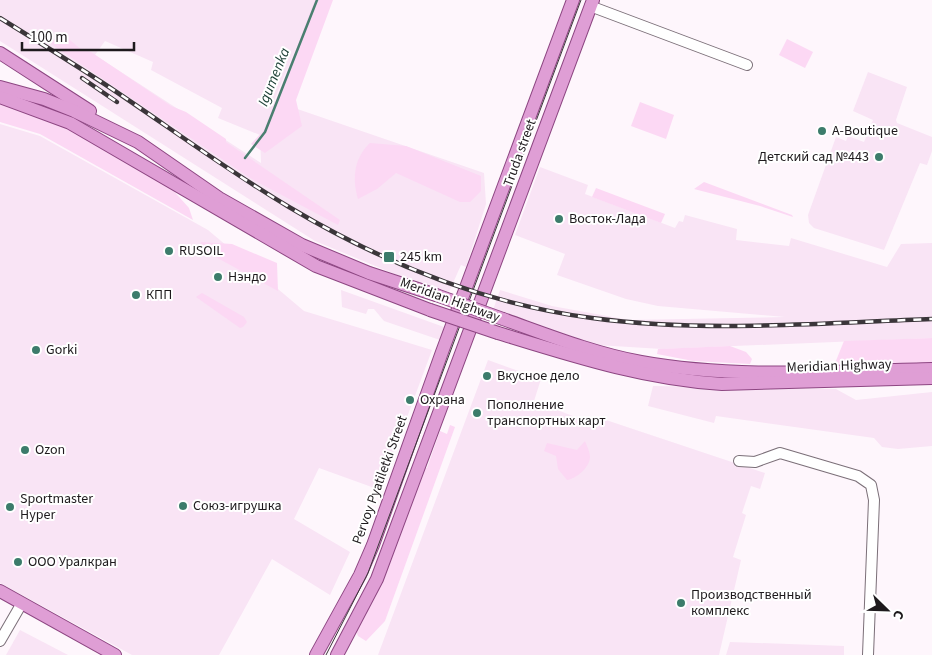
<svg xmlns="http://www.w3.org/2000/svg" width="932" height="655" font-family="'Source Sans 3',sans-serif">
  <style>
    .built { fill: #f9e4f5; fill-rule: evenodd }
    .green { fill: #fcd8f4 }
    .lines { fill: none; stroke-linecap: round; stroke-linejoin: round }
    .stream { stroke: #4a7f70; stroke-width: 2.5 }
    .minor-casing { stroke: #7b6f78; stroke-width: 12 }
    .major-casing { stroke: #8d4682; stroke-width: 14 }
    .minor { stroke: #fff; stroke-width: 10 }
    .major { stroke: #df9ed5; stroke-width: 12 }
    .tram { stroke: #3b363a; stroke-width: 1 }
    .rail-casing { stroke: #3b363a; stroke-width: 4.5 }
    .rail { stroke: #fff; stroke-width: 2.5; stroke-dasharray: 8; stroke-linecap: butt }
    .major-bridge-casing { stroke: #8d4682; stroke-width: 14; stroke-linecap: butt }
    .major-bridge { stroke: #df9ed5; stroke-width: 12 }
    .poi-dot { fill: #3c7c6b; stroke: #fff; stroke-width: 2 }
    .labels { text-anchor: middle; dominant-baseline: central; stroke-width: 4; stroke-linejoin: round; paint-order: stroke }
    .poi-label { font-size: 14px; fill: #1e1a1d; stroke: #fff; text-anchor: start }
    .street-label { font-size: 14px; fill: #1e1a1d; stroke: #fff }
    .water-label { font-size: 15px; font-style: italic; fill: #1a3e34; stroke: #fff }
  </style>
  <rect width="100%" height="100%" fill="#fef6fc"/>
  <g class="built">
    <path d="M0 0H316L274 101 484 173 486 204 466 267 461 265 449 292 409 280 315 241 0 41ZM105 41 153 62 151 70 222 108 218 118 260 135 261 163 95 55Z"/>
    <path d="M868 72 907 87 896 120 897 123 932 137V151L927 165 920 163 884 250 814 228 809 223 808 215 836 137 846 141 848 136 864 142 873 120 853 111Z"/>
    <path d="M0 124 40 136 208 230 304 311 432 350 380 490 319 468 294 519 350 552 330 595 272 559 219 655H132L0 583Z"/>
    <path d="M540 167 588 185 585 194 675 228 679 221 683 222 685 215 737 229 736 240 789 246 791 238 887 267 901 244 932 243V338L662 349 597 345 493 310 500 290 552 306 629 320 785 317 658 306 626 299 557 275 565 254 515 235Z"/>
    <path d="M341 290 444 327 440 340 384 321 374 309H368L366 314 342 307Z"/>
    <path d="M488 360 541 379 534 401 596 425 600 418 765 473 760 489 751 486 742 513 746 515 733 557 741 560 719 655H378Z"/>
    <path d="M653 386 836 389 856 400 932 392V446L898 449 882 447 874 438 716 416 714 423 648 406Z"/>
    <path d="M20 630 45 643 68 655H6Z"/>
    <path d="M730 642 844 646V655H726Z"/>
  </g>
  <g class="green">
    <path d="M315 0H333L296 100 302 126 265 153 251 144 264 130Z"/>
    <path d="M60 32 82 50 91 52 171 106 186 112 226 139V142L340 220 338 225 250 178 51 44Z"/>
    <path d="M787 39 813 52 805 68 779 55Z"/>
    <path d="M640 102 674 115 666 139 631 126Z"/>
    <path d="M0 103 71 129 172 189 189 208 193 220 40 134 0 122Z"/>
    <path d="M370 143 406 146 481 176V191L470 202H460L396 173 377 189 358 199C352 178 354 158 370 143Z"/>
    <path d="M704 182 792 215 793 217 760 206 694 189Z"/>
    <path d="M596 188 665 214 661 223 592 197Z"/>
    <path d="M201 242 232 244 277 263 278 291 199 248Z"/>
    <path d="M202 293 244 317 247 322 243 327 240 328 196 297Z"/>
    <path d="M932 338V364L833 368 844 341Z"/>
    <path d="M730 346 746 352 752 359 750 364 693 361 657 354 658 349Z"/>
    <path d="M450 425 455 427 385 621 366 641 358 636 356 631 424 468H427L440 431 447 434Z"/>
    <path d="M585 441C587 446 590 452 590 457 590 467 576 479 567 480L558 469 556 456 544 451 547 443 577 450Z"/>
  </g>
  <g class="lines">
    <path class="stream" d="M245 158 265 132 317 0"/>
    <g class="minor-casing">
      <g id="minor">
        <path d="M590 6 747 65"/>
        <path d="M739 461 755 462 780 453 858 476 871 485 874 500 868 655"/>
        <path d="M0 641 22 603"/>
      </g>
    </g>
    <g class="major-casing">
      <g id="major">
        <path d="M0 53 90 111"/>
        <path d="M0 87 44 99 74 111 138 142 219 198 302 245 369 273 436 295"/>
        <path d="M0 97 70 123 316 266 430 310"/>
        <path d="M503 319C548 335 593 353 641 362 733 379 838 371 932 369"/>
        <path d="M498 333C573 356 643 379 722 384L932 378"/>
        <path d="M0 591 115 655"/>
        <path d="M316 655 360 575 373 545 442 352 573 0"/>
        <path d="M337 655 377 579 593 0"/>
      </g>
    </g>
    <use href="#minor" class="minor"/>
    <use href="#major" class="major"/>
    <path class="tram" d="M326 655 368 573 581 0"/>
    <g class="rail-casing">
      <g id="rail">
        <path d="M0 18C34 39 69 61 103 83 165 124 225 169 289 207 381 262 485 304 592 318 704 333 819 323 932 319"/>
        <path d="M82 78 117 102"/>
      </g>
    </g>
    <use href="#rail" class="rail"/>
    <g class="major-bridge-casing">
      <g id="major-bridge">
        <path d="M436 295 503 319"/>
        <path d="M430 310 498 333"/>
      </g>
    </g>
    <use href="#major-bridge" class="major-bridge"/>
  </g>
  <g class="poi-dot">
    <circle cx="822" cy="131" r="5"/>
    <circle cx="879" cy="157" r="5"/>
    <circle cx="559" cy="219" r="5"/>
    <circle cx="169" cy="251" r="5"/>
    <rect x="383" y="251" width="12" height="12" rx="2.5"/>
    <circle cx="218" cy="277" r="5"/>
    <circle cx="136" cy="295" r="5"/>
    <circle cx="36" cy="350" r="5"/>
    <circle cx="487" cy="376" r="5"/>
    <circle cx="410" cy="400" r="5"/>
    <circle cx="477" cy="413" r="5"/>
    <circle cx="25" cy="450" r="5"/>
    <circle cx="183" cy="506" r="5"/>
    <circle cx="10" cy="507" r="5"/>
    <circle cx="18" cy="562" r="5"/>
    <circle cx="681" cy="603" r="5"/>
  </g>
  <g class="labels">
    <g class="poi-label">
      <text x="832" y="131">A-Boutique</text>
      <text x="869" y="157" text-anchor="end">Детский сад №443</text>
      <text x="569" y="219">Восток-Лада</text>
      <text x="179" y="251">RUSOIL</text>
      <text x="400" y="257">245 km</text>
      <text x="228" y="277">Нэндо</text>
      <text x="146" y="295">КПП</text>
      <text x="46" y="350">Gorki</text>
      <text x="497" y="376">Вкусное дело</text>
      <text x="420" y="400">Охрана</text>
      <text x="487" y="405">Пополнение<tspan x="487" dy="16">транспортных карт</tspan></text>
      <text x="35" y="450">Ozon</text>
      <text x="20" y="499">Sportmaster<tspan x="20" dy="16">Hyper</tspan></text>
      <text x="193" y="506">Союз-игрушка</text>
      <text x="28" y="562">ООО Уралкран</text>
      <text x="691" y="595">Производственный<tspan x="691" dy="16">комплекс</tspan></text>
    </g>
    <g class="street-label">
      <text transform="translate(520 153) rotate(-70)">Truda street</text>
      <text transform="translate(450 300) rotate(20)">Meridian Highway</text>
      <text transform="translate(839 366) rotate(-2)">Meridian Highway</text>
      <text transform="translate(380 480) rotate(-70)">Pervoy Pyatiletki Street</text>
    </g>
    <g class="water-label">
      <text transform="translate(274 77) rotate(-68)">Igumenka</text>
    </g>
  </g>
  <g transform="translate(887 610) rotate(113)" stroke="#ffffff" stroke-width="4" paint-order="stroke">
  <path d="M0-4L9 19L0 12L-9 19Z" fill="#1e1a1d"/>
  <text y="-8" font-size="14" font-weight="bold" text-anchor="middle" fill="#1e1a1d">С</text>
  </g>
  <path d="M22 42v8h112v-8" fill="none" stroke="#1e1a1d" stroke-width="2.5"/>
  <text x="30" y="42" font-size="15" fill="#1e1a1d" stroke="#ffffff" stroke-width="4" paint-order="stroke">100 m</text>
</svg>
